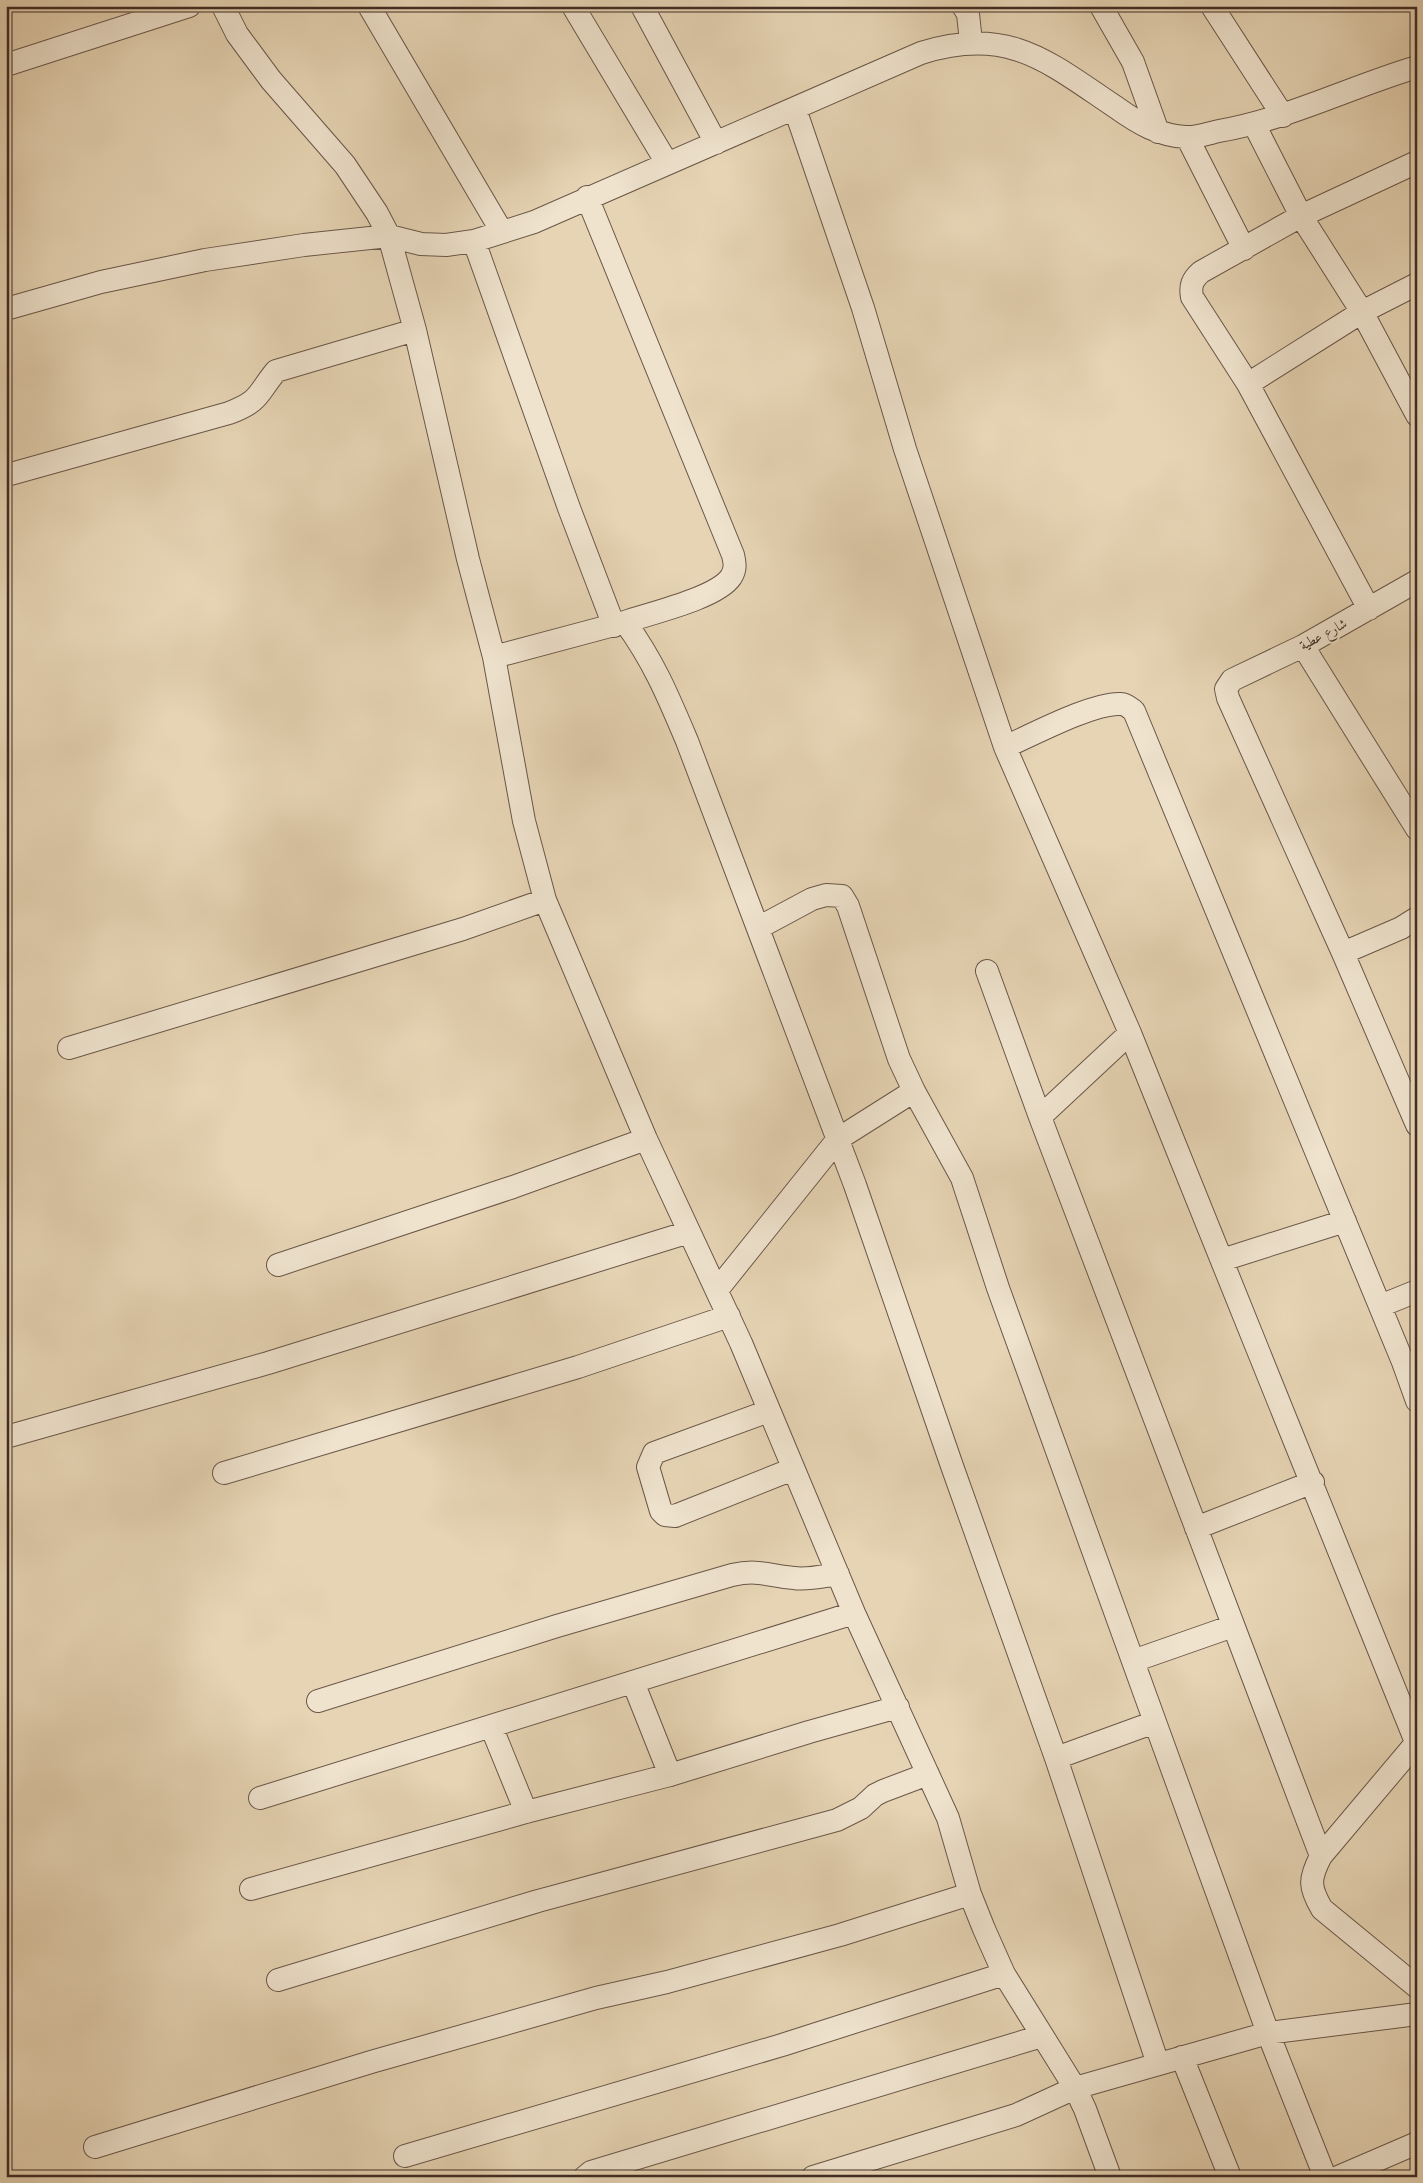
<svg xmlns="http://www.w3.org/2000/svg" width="1423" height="2183" font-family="'Old Standard TT',Amiri,serif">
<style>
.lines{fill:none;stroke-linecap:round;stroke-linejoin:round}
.minor-casing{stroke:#6a5749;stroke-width:24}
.minor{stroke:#efe3ce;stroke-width:22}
.labels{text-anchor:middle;stroke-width:4;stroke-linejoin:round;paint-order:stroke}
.street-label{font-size:14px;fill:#402d25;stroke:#efe3ce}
</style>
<rect width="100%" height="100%" fill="#e6d4b4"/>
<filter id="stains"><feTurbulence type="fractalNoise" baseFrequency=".004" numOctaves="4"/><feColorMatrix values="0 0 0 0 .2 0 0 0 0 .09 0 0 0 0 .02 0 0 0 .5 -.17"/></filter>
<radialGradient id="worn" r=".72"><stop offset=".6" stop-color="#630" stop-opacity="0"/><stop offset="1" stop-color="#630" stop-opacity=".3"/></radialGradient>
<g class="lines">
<defs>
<path id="minor" d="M223 6 237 34 271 80 345 165 377 213 389 236 415 330 468 559 494 657 524 821 545 900 646 1139 741 1343 854 1613 948 1818 970 1894 984 1929 1004 1974 1075 2088 1085 2109 1110 2177
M369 6 502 232
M573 6 667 163
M642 6 716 143
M963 6 968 14 971 42
M1101 6 1133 62 1158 132
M1212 6 1283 116
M6 65 189 6
M795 109 863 308 905 449 1005 747
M1254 124 1301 216 1362 312 1417 284
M1187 137 1244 249
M587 197 733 555C735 563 736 569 731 577 717 598 651 613 625 622
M474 241 569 508 614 626
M6 309 101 282 205 260 304 245 389 236 421 244 446 245 474 241 534 222 921 53C1009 25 1048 62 1117 108 1138 123 1160 136 1186 137 1196 138 1209 133 1219 131 1288 119 1350 87 1417 67
M1248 384 1362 312 1417 415
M7 475 229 413C261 401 257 394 276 371L415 330
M1417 581 1303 646 1232 680 1226 689 1228 698 1343 953 1417 1125
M1369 609 1248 384 1192 297C1190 286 1192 280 1201 272L1301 216 1417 162
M1303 646 1417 829
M494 657 625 622C654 662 668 696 687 741L855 1185 952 1466 1056 1758 1158 2064
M758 928 812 899 826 895 842 896 848 906 899 1059 914 1091 962 1178 998 1288 1155 1722 1268 2033 1325 2177
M1343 953 1401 928 1417 918
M987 971 1040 1117 1321 1856
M69 1048 463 929 545 900
M1040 1117 1130 1033
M1222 1260 1345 1221
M278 1265 513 1187 646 1139
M717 1290 838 1139 914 1091
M1380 1306 1417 1291
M769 1411 654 1453 648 1467 661 1511 665 1515 675 1516 793 1469
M6 1437 268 1363 689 1232
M224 1473 578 1367 729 1316
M1196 1528 1313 1482
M1133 1661 1233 1626
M633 1682 670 1775
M318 1701 557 1626 732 1575C759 1569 769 1576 794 1578 808 1580 823 1576 838 1574
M491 1726 526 1812
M1416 1742 1130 1033 1005 747C1032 735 1094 702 1121 704 1126 704 1130 708 1134 711L1403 1362 1417 1401
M1417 1742 1321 1856C1309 1879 1309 1887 1322 1909L1417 1987
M1056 1758 1155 1722
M260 1798 854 1613
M251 1889 526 1812 670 1775 809 1732 898 1707
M278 1980 538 1901 837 1820 861 1808 875 1795 883 1791 928 1774
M1182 2057 1230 2177
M95 2147 371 2062 596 1998 667 1982 840 1935 970 1894
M405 2156 782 2045 1004 1974
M585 2177 591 2172 1042 2036
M813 2177 1016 2115 1075 2088 1268 2033 1417 2014
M1338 2177 1417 2143"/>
</defs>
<use href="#minor" class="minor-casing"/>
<use href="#minor" class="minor"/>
</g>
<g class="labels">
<g class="street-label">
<text transform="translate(1323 634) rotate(-28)" y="5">شارع عطية</text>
</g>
</g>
<rect width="1423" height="2183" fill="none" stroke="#e6d4b4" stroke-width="25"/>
<rect x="8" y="8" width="1408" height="2168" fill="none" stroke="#402d25" stroke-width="2.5"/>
<rect x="12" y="12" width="1398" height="2158" fill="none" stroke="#402d25"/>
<rect width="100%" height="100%" filter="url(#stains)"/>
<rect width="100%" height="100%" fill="url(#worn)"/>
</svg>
